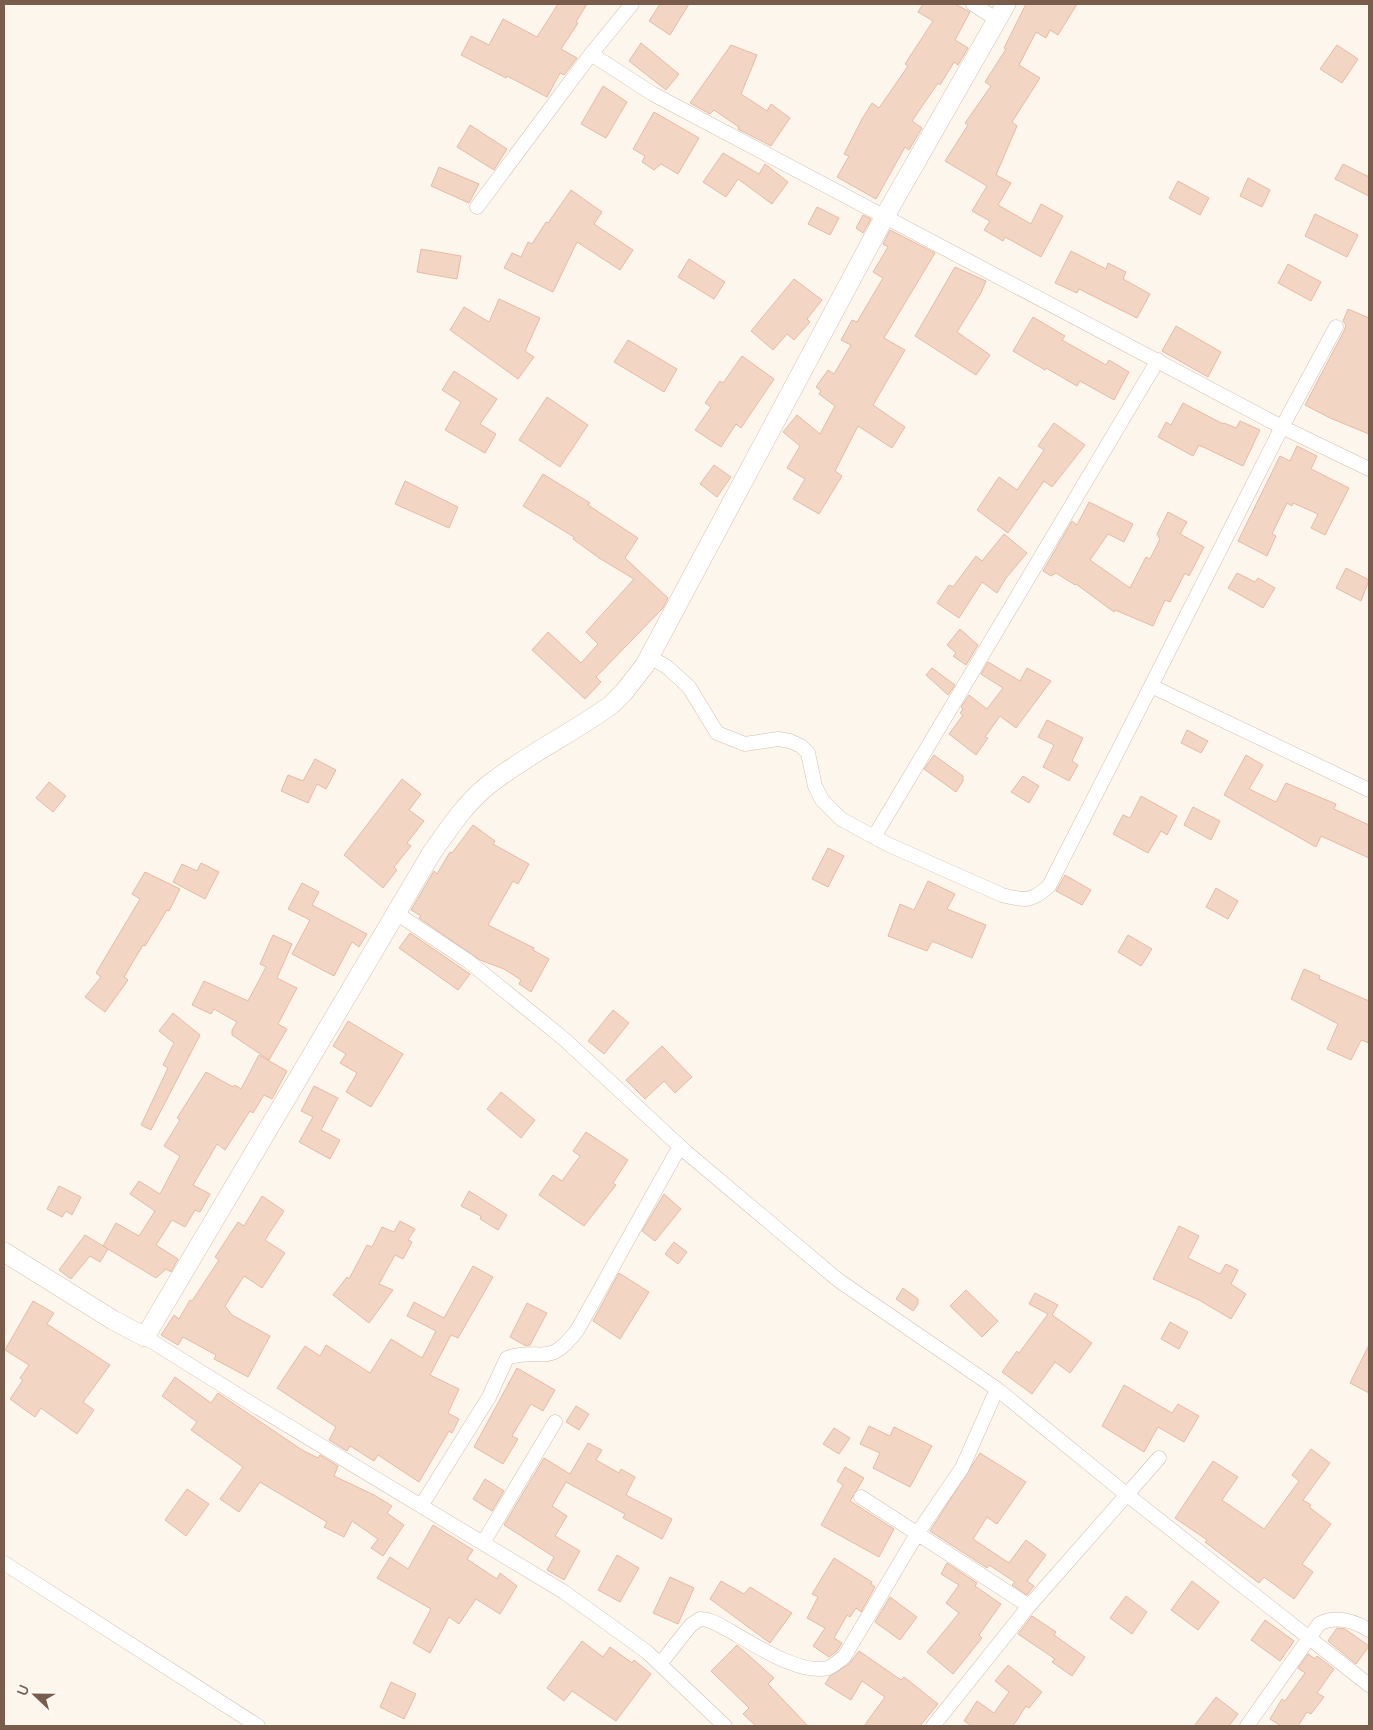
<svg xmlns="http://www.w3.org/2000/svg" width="1373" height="1730" font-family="Manrope,sans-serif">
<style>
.building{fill:#f3d5c3;stroke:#e6bba3}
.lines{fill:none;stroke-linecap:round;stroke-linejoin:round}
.street-casing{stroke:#d1beb0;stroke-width:15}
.secondary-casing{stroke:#d6c0b0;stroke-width:20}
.street{stroke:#fff;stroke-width:14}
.secondary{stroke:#fff;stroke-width:19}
</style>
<rect width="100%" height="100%" fill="#fdf6ec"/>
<path class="building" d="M558 4H587L576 22 578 23 561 49 577 58 564 75 560 73 547 97 507 76 506 78 461 55 471 36 489 45 503 19 537 37Z
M660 4H689L670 35 649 21Z
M923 4H955L970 12 955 40 968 48 958 65 954 62 940 85 938 83 912 121 922 128 909 150 905 147 876 199 837 177 849 156 844 154 862 119 872 103 879 108 908 66 905 64 933 21 918 12Z
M1026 4H1077L1058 35 1050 30 1046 38 1036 32 1019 65 1040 78 1012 122 1017 126 996 175 1011 183 998 205 1031 224 1041 204 1063 216 1041 257 1005 237 1003 241 984 230 990 221 972 211 987 186 945 161 968 125 965 123 991 86 985 82 1006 49 1004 48Z
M641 43 679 74 666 90 629 61Z
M731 45 757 55 741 94 767 111 771 104 790 118 771 146 738 129 739 127 714 110 710 114 690 103Z
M1337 45 1358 59 1342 83 1320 69Z
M603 86 627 102 606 138 581 124Z
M654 112 699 138 678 174 661 164 654 170 642 162 645 156 633 149Z
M470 125 507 149 494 170 457 147Z
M723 153 759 174 765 164 788 182 772 204 738 179 726 197 703 182Z
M1343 164 1369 177V196L1335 179Z
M439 167 479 184 469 203 431 186Z
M1248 178 1270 190 1262 207 1240 196Z
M1178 181 1209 198 1200 215 1169 198Z
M571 190 602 212 594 224 633 250 620 270 577 242 553 292 504 268 512 253 521 257 528 242 532 244 546 222 548 223Z
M817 207 839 218 830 235 808 224Z
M1315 214 1358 235 1347 257 1305 236Z
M863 215 871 219 863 233 856 228Z
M890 230 935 253 884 338 905 350 873 405 905 427 892 448 858 426 835 471 842 476 819 514 793 499 805 479 787 468 800 446 783 432 797 415 820 434 835 406 819 394 821 391 816 387 828 370 834 374 851 345 841 340 852 320 857 322 883 278 873 272 888 247 883 244Z
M421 249 461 256 457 279 417 272Z
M1071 251 1106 269 1108 263 1126 272 1123 279 1150 294 1137 318 1079 289 1077 293 1055 283Z
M689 259 725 282 714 299 678 277Z
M1288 264 1321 282 1311 301 1278 283Z
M955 267 986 281 981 293 957 332 990 355 976 375 915 336Z
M794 279 822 300 807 319 810 322 794 340 787 334 773 350 751 331Z
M499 299 540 318 525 351 534 357 518 379 450 330 464 307 489 322Z
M1348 309 1369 318V434L1330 418 1305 405 1344 331 1346 325 1343 321Z
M1033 317 1065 336 1062 340 1106 365 1109 360 1129 372 1114 400 1080 381 1077 386 1046 368 1045 370 1013 351Z
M1176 326 1221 352 1208 377 1162 351Z
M628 340 677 369 664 392 614 362Z
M742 356 774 379 741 428 736 424 721 447 695 430 711 407 705 403 720 381 723 383Z
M454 371 497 399 480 424 496 434 485 453 445 430 461 402 442 390Z
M547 397 588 425 560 467 519 440Z
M1183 403 1223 424 1224 423 1236 428 1240 421 1260 430 1243 466 1199 445 1193 456 1158 437 1166 422 1171 425Z
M1054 423 1085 445 1052 487 1044 481 1008 533 977 510 999 477 1017 490 1044 450 1038 446Z
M1297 446 1317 456 1311 469 1349 488 1325 535 1311 528 1318 514 1293 503 1292 506 1287 503 1272 534 1276 536 1267 556 1238 541 1280 456 1290 461Z
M714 465 731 477 717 497 700 484Z
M543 474 590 503 588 505 638 538 625 558 668 598 663 608 596 677 601 682 585 699 532 650 548 632 581 663 598 644 586 632 634 579 599 558 573 539 574 537 523 506Z
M405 481 458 507 449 528 395 504Z
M1089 502 1133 524 1124 542 1108 534 1090 560 1130 588 1146 557 1150 559 1160 539 1157 534 1168 512 1187 522 1180 534 1204 547 1189 576 1185 573 1170 602 1165 600 1153 626 1115 610 1114 612 1076 584 1075 585 1056 573 1051 576 1043 571 1072 521 1077 525Z
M1004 534 1027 553 1006 578 997 593 982 582 959 618 937 603 949 585 953 587 976 556 982 561Z
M1346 568 1369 580 1361 601 1336 588Z
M1237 573 1255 582 1258 578 1275 588 1263 608 1228 588Z
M960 629 978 645 966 665 953 656 956 653 947 645Z
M988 662 1020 681 1027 668 1051 681 1016 728 1000 716 985 737 988 738 976 755 949 734 963 715 960 713 963 709 961 707 969 695 987 709 1003 688 981 674Z
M932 668 955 685 948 695 926 675Z
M1047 720 1083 738 1072 761 1078 765 1069 781 1043 767 1054 745 1038 737Z
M1187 730 1208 741 1201 753 1181 743Z
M934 755 963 776V781L956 792 924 769Z
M1246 755 1263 765 1249 789 1276 802 1286 783 1336 804 1334 809 1369 825V858L1321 836 1316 847 1224 795Z
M315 759 336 770 326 789 317 784 308 803 281 791 288 775 303 781Z
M1023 776 1039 786 1029 803 1011 792Z
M402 779 421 794 409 810 424 821 407 843 411 846 394 867 397 870 383 888 344 855Z
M49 782 66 796 53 812 36 798Z
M1141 796 1177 816 1167 835 1161 831 1148 853 1113 834 1123 815 1130 818Z
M1193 807 1220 821 1211 840 1184 825Z
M473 825 495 841 493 844 529 864 518 884 513 881 488 925 534 948 533 950 549 959 531 992 519 984 521 980 504 969 480 960 419 918 421 916 411 910 434 871 437 874 450 852 452 853Z
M828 848 844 856 828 887 812 879Z
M201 863 219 872 205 899 173 882 182 864 197 871Z
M145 872 180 889 169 911 167 910 145 946 143 945 124 977 128 980 105 1012 85 997 101 977 96 973 140 899 132 894Z
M1065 875 1091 890 1082 905 1056 891Z
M928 881 955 894 947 909 986 925 972 958 932 941 927 951 888 936 900 904 914 910Z
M302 883 319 892 312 905 367 934 359 947 352 942 334 976 292 954 310 920 288 909Z
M1216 888 1238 901 1228 919 1206 907Z
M410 933 470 974 458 990 399 948Z
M273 935 292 944 277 978 297 988 278 1024 287 1029 269 1060 232 1035V1030L237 1022 214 1009 211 1014 192 1005 204 981 248 1001 266 967 260 964Z
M1128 935 1152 949 1141 966 1118 952Z
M1304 969 1320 976 1319 979 1369 1001V1043L1361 1040 1351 1060 1327 1049 1338 1024 1291 999Z
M613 1010 629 1023 604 1054 588 1041Z
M173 1013 200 1035 151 1130 141 1125 168 1068 163 1065 174 1043 159 1031Z
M348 1021 403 1054 371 1107 346 1092 357 1073 340 1063 346 1054 333 1046Z
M662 1046 692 1077 675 1093 664 1081 645 1099 626 1080Z
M259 1055 287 1071 272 1099 264 1095 253 1113 250 1111 225 1150 217 1144 193 1185 210 1194 200 1212 195 1210 185 1227 172 1220 156 1245 178 1259 171 1272 166 1269 156 1278 103 1246 116 1223 139 1236 155 1211 130 1194 139 1181 160 1194 180 1156 164 1146 180 1120 177 1118 206 1072 233 1087 235 1085 241 1089Z
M314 1086 338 1098 321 1130 340 1140 330 1159 299 1142 313 1117 301 1111Z
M501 1092 535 1120 521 1138 487 1109Z
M586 1132 628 1160 613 1183 616 1185 584 1226 539 1195 553 1175 562 1181 580 1156 573 1151Z
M59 1186 81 1197 72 1215 66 1211 62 1217 47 1209Z
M469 1191 507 1215 498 1230 480 1219 481 1216 461 1206Z
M664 1194 681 1209 655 1241 642 1231Z
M262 1196 284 1211 265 1240 285 1253 262 1288 244 1276 225 1306 232 1315 270 1336 248 1377 214 1359 216 1355 183 1337 178 1345 161 1335 174 1315 179 1319 190 1300 192 1301 219 1260 215 1257 238 1222 244 1226Z
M400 1221 415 1229 408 1240 412 1242 403 1259 395 1255 379 1284 393 1290 369 1323 333 1295 347 1277 349 1279 367 1245 372 1247 382 1227 394 1232Z
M1179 1226 1199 1236 1188 1258 1220 1274 1226 1264 1238 1270 1231 1284 1246 1294 1231 1319 1199 1300 1153 1279Z
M85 1235 108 1249 100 1262 90 1256 71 1279 59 1270Z
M674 1242 687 1252 678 1264 665 1254Z
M473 1266 493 1277 458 1338 451 1335 430 1375 459 1389 448 1413 459 1419 452 1433 449 1431 419 1482 378 1455 374 1461 350 1446 347 1451 329 1440 336 1427 277 1388 305 1346 320 1356 326 1345 370 1373 391 1339 422 1358 436 1331 407 1316 414 1302 444 1318Z
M619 1273 649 1292 620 1339 593 1321Z
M903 1288 918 1299V1304L913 1311 896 1299Z
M966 1290 998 1321 982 1337 950 1306Z
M1035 1293 1058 1305 1052 1315 1092 1343 1070 1373 1055 1362 1032 1394 1002 1372 1017 1351 1019 1353 1048 1314 1029 1304Z
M33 1301 54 1313 47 1324 110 1365 83 1402 94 1410 77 1434 41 1408 35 1417 10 1399 23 1380 20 1378 29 1365 5 1350Z
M527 1303 547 1313 530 1345 526 1346 510 1337Z
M1170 1322 1188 1332 1179 1349 1161 1339Z
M1369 1345V1393L1350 1383Z
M517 1368 555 1390 543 1411 531 1404 512 1436 518 1439 503 1464 474 1447Z
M175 1377 211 1403 218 1393 302 1450 318 1458 320 1455 338 1466 334 1476 374 1495 392 1506 387 1513 404 1525 383 1556 371 1548 378 1539 352 1521 344 1537 324 1527 327 1522 260 1482 239 1512 220 1499 243 1467 191 1430 197 1422 162 1396Z
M1124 1385 1172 1413 1178 1404 1199 1416 1184 1442 1158 1427 1144 1452 1102 1426Z
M576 1406 589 1414 579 1430 566 1422Z
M869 1426 890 1436 894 1427 932 1446 910 1487 873 1468 880 1453 860 1444Z
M834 1428 850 1438 839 1454 823 1444Z
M588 1443 602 1450 596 1460 619 1473 621 1469 635 1477 626 1495 672 1519 662 1539 623 1518 625 1514 566 1482 552 1506 567 1516 555 1536 580 1551 564 1580 547 1570 554 1557 504 1525 544 1458 570 1474Z
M1311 1449 1330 1463 1303 1500 1311 1505 1309 1507 1331 1524 1302 1564 1313 1572 1294 1599 1264 1577 1259 1583 1205 1542 1207 1540 1175 1518 1213 1461 1238 1477 1222 1500 1264 1529 1299 1481 1292 1475Z
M980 1453 1026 1482 997 1524 987 1517 973 1539 1009 1563 1026 1540 1046 1555 1027 1581 1034 1586 1027 1595 1012 1585 1015 1582 989 1565 987 1568 930 1531Z
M845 1467 864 1478 850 1501 894 1529 879 1557 821 1525 843 1485 837 1481Z
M485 1479 504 1491 492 1511 473 1499Z
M187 1489 209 1504 186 1536 165 1520Z
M433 1525 473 1550 467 1559 497 1579 500 1573 517 1586 500 1614 476 1599 459 1624 449 1617 430 1653 413 1643 431 1609 377 1578 390 1557 408 1569Z
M617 1555 639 1568 620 1602 598 1590Z
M834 1558 872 1582 871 1584 875 1587 861 1612 856 1608 850 1617 847 1615 834 1638 842 1643 837 1651 829 1657 813 1646 825 1628 807 1618 818 1597 812 1594Z
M947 1563 977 1583 975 1586 1001 1604 979 1635 982 1638 953 1674 927 1652 959 1613 946 1603 959 1585 941 1574Z
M670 1577 694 1588 678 1624 653 1613Z
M721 1581 744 1594 750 1587 792 1613 770 1643 710 1599Z
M1192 1581 1219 1602 1198 1630 1171 1610Z
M1126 1596 1147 1612 1132 1634 1110 1618Z
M890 1597 917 1617 900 1640 875 1622Z
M1032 1616 1056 1632 1054 1635 1085 1657 1072 1676 1052 1662 1055 1659 1018 1634Z
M1265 1620 1294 1641 1280 1661 1251 1640Z
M1337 1628 1345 1629 1369 1646 1356 1664 1328 1641Z
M582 1641 603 1657 610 1647 632 1663 634 1660 651 1674 616 1721 572 1691 564 1701 547 1688Z
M737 1645 774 1678 768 1684 808 1726H756L743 1714 749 1708 711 1671Z
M859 1651 901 1680 904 1677 938 1704 920 1726H864L885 1697 862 1681 851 1700 825 1684 830 1676 849 1664Z
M1308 1654 1315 1659 1317 1656 1334 1669 1317 1693 1324 1697 1311 1714 1307 1712 1298 1726H1281L1270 1719 1282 1699 1285 1701 1305 1673 1298 1668Z
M1008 1665 1042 1692 1029 1708 1026 1706 1013 1726H972L964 1721 977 1701 994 1713 1009 1692 995 1681Z
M391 1682 416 1694 404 1719 380 1707Z
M1216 1697 1238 1714 1229 1726H1194Z"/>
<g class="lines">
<defs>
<path id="street" d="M632 4 591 54 653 94 1282 427 1369 469
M973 4 997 20
M477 207 591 54
M1336 327 1282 427 1151 686 1369 790
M650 657 667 667 689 687 717 733 745 744 778 739 790 741 801 746 808 753 815 786 822 800 841 819 887 844 1002 895C1025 901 1031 902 1049 886L1151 686
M874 837 1158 360
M396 913 468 961 564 1039 686 1152 838 1280 997 1389 1126 1494 1369 1685
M145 1337 257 1407 564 1592 647 1652 725 1726
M861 1497 1029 1606
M421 1506 489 1397 507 1358C542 1346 548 1370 578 1329L680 1146
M483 1543 555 1422
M4 1563 258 1726
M660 1664 691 1625 700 1619C712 1619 722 1627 732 1632 756 1646 801 1675 828 1668 834 1666 839 1660 844 1657L917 1534 962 1468 997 1389
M933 1726 1029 1606 1159 1458
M1247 1726 1319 1624C1336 1615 1354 1621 1369 1630"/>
<path id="secondary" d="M4 1252 113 1320 145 1337 431 854C448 830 464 805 487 786 526 755 571 734 611 705L624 692 645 665 885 216 1006 4"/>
</defs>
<use href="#street" class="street-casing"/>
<use href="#secondary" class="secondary-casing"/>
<use href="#street" class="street"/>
<use href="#secondary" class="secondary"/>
</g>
<rect width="1373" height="1730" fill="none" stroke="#7a5c4d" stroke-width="10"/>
<g transform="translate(35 1695) rotate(292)" stroke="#fffaf3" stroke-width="4" paint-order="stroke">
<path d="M0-4L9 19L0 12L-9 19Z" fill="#7a5c4d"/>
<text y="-8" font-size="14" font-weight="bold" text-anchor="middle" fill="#7a5c4d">U</text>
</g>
</svg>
